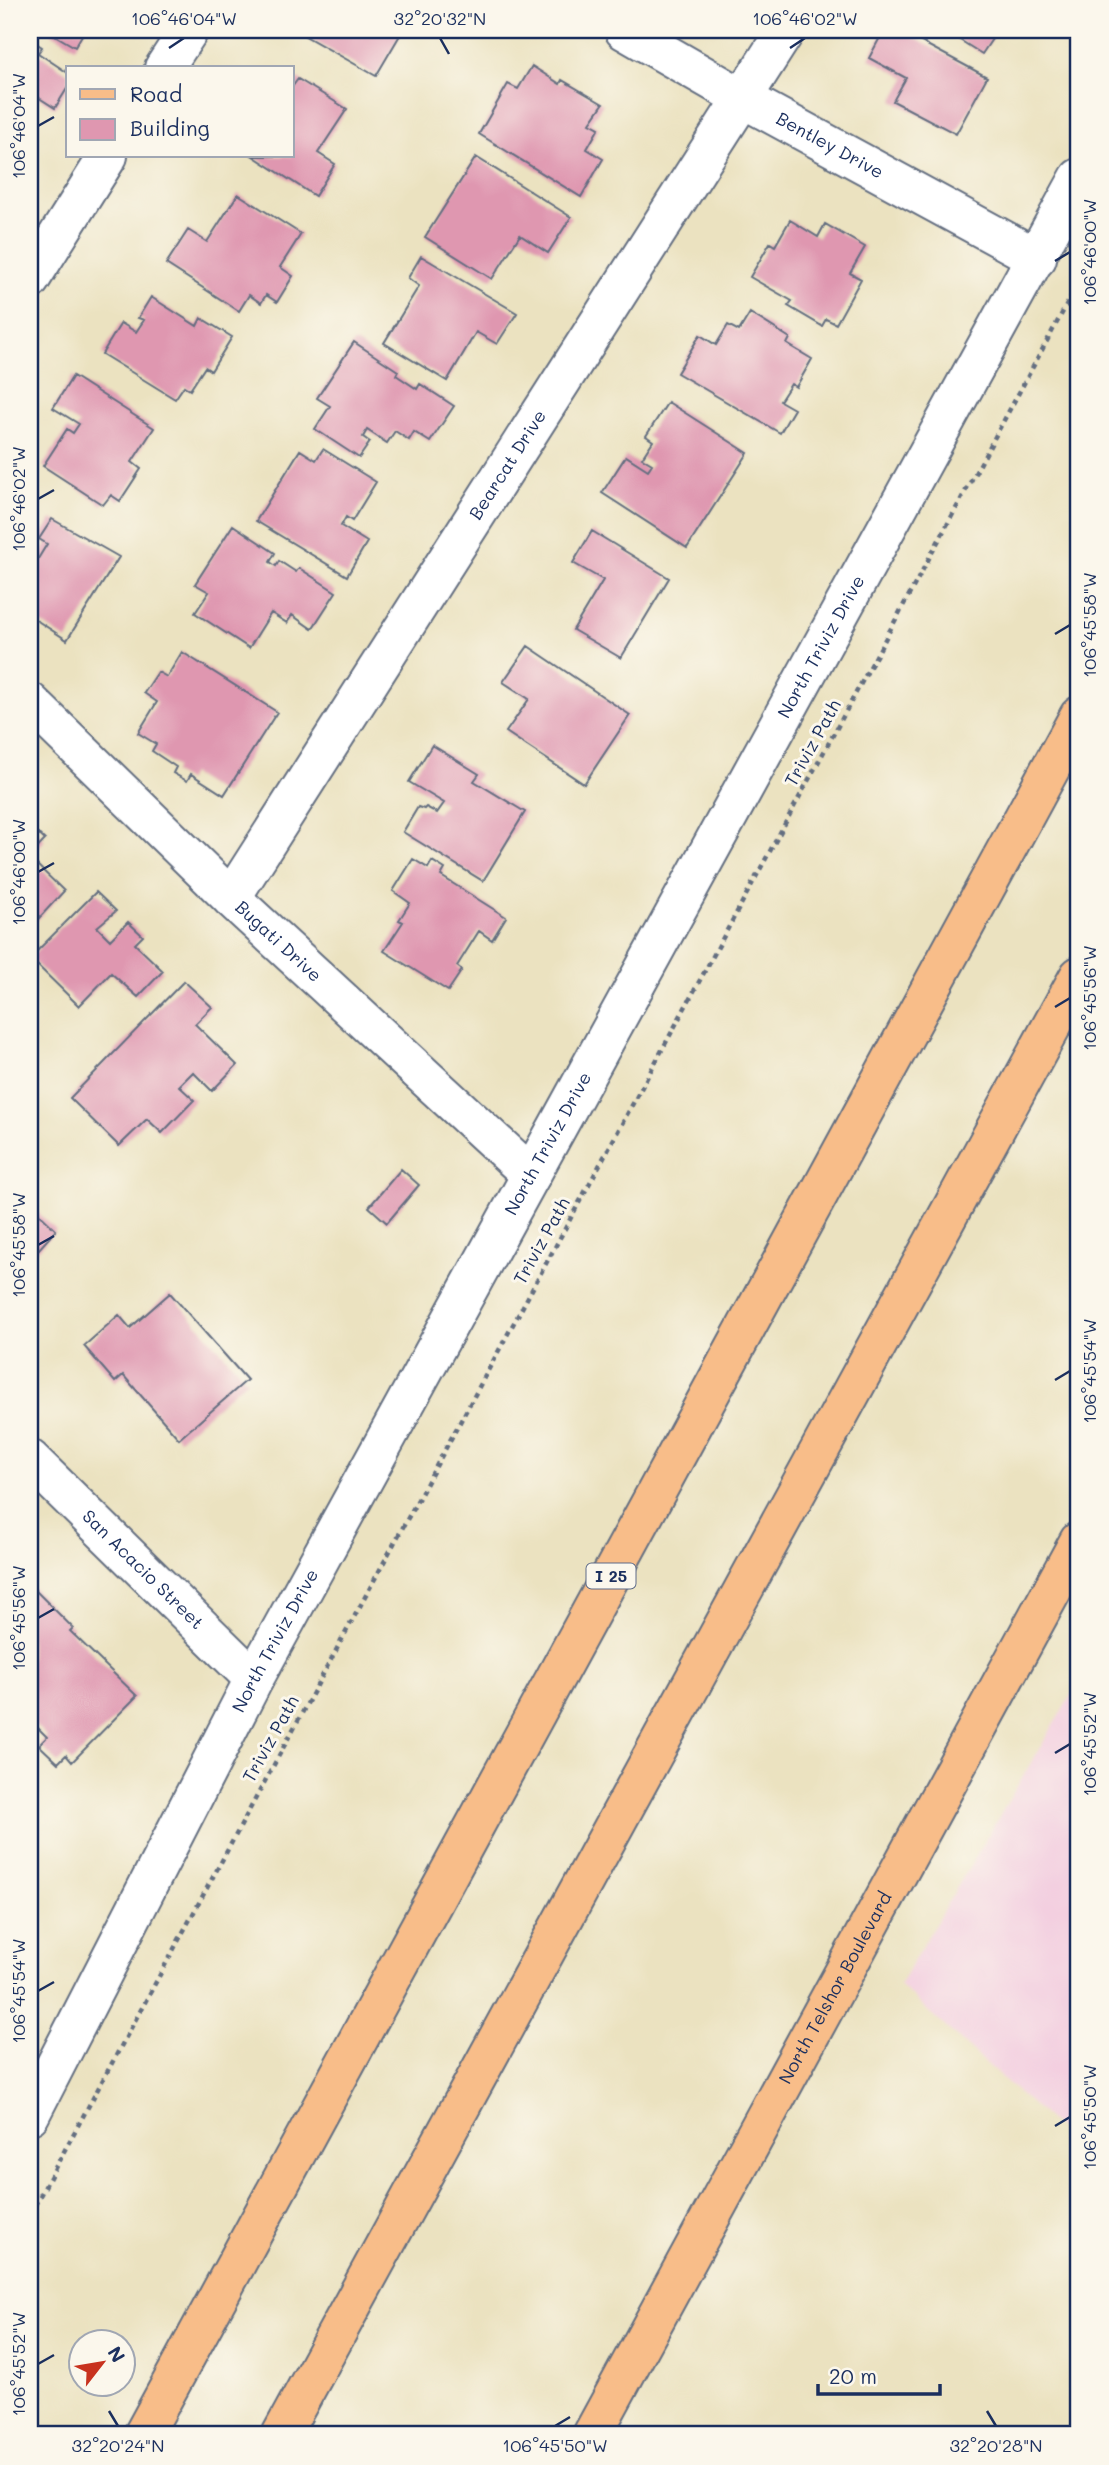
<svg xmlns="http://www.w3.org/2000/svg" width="1109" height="2465" font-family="Mali,sans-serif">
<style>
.built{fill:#f3cfe0}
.building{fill:#df97b0}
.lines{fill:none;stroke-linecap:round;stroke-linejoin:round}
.minor-casing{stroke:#646e80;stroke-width:42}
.major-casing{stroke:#646e80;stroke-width:42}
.highway-casing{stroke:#646e80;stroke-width:42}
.path{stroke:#646e80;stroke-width:4.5;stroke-dasharray:5 5;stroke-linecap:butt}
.minor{stroke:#fff;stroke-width:38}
.major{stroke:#f8bd89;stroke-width:38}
.highway{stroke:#f8bd89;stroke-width:38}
.ticks{fill:none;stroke:#1b2f5e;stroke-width:2.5}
.labels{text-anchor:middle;stroke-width:6;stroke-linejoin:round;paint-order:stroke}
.shield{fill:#fbf7ec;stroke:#5e6b89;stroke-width:2}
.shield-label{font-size:16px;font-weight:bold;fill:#1b2f5e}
.street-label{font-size:18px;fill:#1b2f5e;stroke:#fbf7ec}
.neatline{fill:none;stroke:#1b2f5e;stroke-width:2.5}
.ticks-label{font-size:18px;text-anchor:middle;fill:#1b2f5e}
</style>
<rect width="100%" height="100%" fill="#fbf7ec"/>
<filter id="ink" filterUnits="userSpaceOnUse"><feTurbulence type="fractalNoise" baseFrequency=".0143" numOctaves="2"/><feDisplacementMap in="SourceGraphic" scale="14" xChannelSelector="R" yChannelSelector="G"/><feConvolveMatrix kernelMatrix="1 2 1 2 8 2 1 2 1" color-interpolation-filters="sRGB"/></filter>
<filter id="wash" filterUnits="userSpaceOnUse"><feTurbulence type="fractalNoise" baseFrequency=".00686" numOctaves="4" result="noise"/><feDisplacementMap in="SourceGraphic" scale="28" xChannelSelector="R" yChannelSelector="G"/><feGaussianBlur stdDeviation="1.57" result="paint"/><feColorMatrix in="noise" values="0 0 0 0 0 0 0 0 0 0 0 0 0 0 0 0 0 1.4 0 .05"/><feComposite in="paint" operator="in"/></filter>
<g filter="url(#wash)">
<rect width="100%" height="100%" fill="#ebe2c0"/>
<path class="built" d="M1079 1682V2147L899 1985Z"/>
<g id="blocks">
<path class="building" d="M46 30H85L75 47Z
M301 30H403L376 76 300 33Z
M884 30H899L987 77 956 134 893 101 906 78 869 58Z
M944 30H998L982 54Z
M30 39 42 47 38 53 68 73V87L55 108 30 92Z
M532 66 560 84 562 80 603 104 590 123 599 128 587 149 603 159 581 197 479 134 508 84 518 89Z
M298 79 347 109 318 153 335 164 315 196 253 156H292V87Z
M476 157 571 217 548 253 520 235 492 279 425 237Z
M238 194 301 234 280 267 293 276 277 302 266 295 261 303 249 295 239 311 166 264 188 230 207 242Z
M790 220 818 237 825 224 865 247 850 273 861 279 836 324 826 319 822 326 788 306 792 301 750 277 770 243 775 246Z
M421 256 517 313 497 344 476 332 447 381 384 343 419 286 408 278Z
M151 297 197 326 201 318 232 337 211 371 205 367 190 390 184 386 175 399 102 354 121 323 136 332 144 320 138 318Z
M750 313 790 338 787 344 812 359 796 387 791 384 780 401 794 409 780 433 677 373 700 335 716 345 728 325 739 331Z
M354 342 398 371 396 375 417 389 420 384 454 406 430 442 414 432 409 440 395 431 387 443 367 430 363 437 370 442 359 458 315 429 330 406 317 398Z
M73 376 154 428 132 462 141 469 120 501 111 495 103 505 43 466 67 429 73 433 79 424 53 408Z
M668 402 748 453 687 548 602 493 626 456 648 470 652 464 642 458 653 441 646 436Z
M323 449 376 482 352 521 346 517 341 526 367 542 347 576 256 521 300 450 316 460Z
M52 519 119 557 67 640 30 616V558L36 562 47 544 39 539Z
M233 525 275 553 270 562 276 566 279 561 296 572 299 568 336 592 312 629 292 615 287 623 271 613 249 648 195 613 209 592 195 584Z
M592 531 669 578 621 658 573 630 603 580 573 563Z
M528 646 630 715 584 784 506 732 529 699 503 682Z
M182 652 277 712 224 795 191 774 187 781 173 773 176 767 152 751 156 744 138 733 157 702 144 693 158 672 167 677Z
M432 745 479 774 474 781 525 812 483 881 403 832 418 807 424 809 426 807 437 813 444 803 409 782Z
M30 826 45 840 30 856Z
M413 859 428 868 432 861 445 869 441 876 506 917 492 940 479 931 457 966 462 970 448 991 384 951 403 922 399 920 410 903 393 891Z
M35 863 64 891 30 928V868Z
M96 892 116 911 97 927 110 940 128 922 143 936 135 944 163 971 138 997 111 973 79 1006 30 958Z
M184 981 212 1007 195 1024 237 1065 212 1091 193 1072 179 1086 194 1100 162 1133 147 1119 119 1146 70 1098Z
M401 1169 419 1185 387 1223 369 1207Z
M30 1205 56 1230 30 1259Z
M170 1293 247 1380 179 1439 123 1375 115 1382 84 1346 119 1315 130 1328Z
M30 1585 73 1628 70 1631 137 1696 72 1762 66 1755 58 1763 39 1745 47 1737 30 1720Z"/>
</g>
</g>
<g filter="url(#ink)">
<use href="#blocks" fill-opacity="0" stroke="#646e80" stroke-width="2"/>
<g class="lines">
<defs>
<g id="minor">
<path id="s1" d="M624 30 744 99 1037 258"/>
<path d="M164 68 189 30"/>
<path d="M30 280 108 156"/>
<path id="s2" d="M30 702 231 898 531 1175"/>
<path id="s3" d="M231 898 786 30"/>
<path id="s4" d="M30 1459 254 1679"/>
<path id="s5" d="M30 2115 254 1679 1079 178"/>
</g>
<g id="major">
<path id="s6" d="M592 2435 1079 1541"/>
</g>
<path id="highway" d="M143 2435 1079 716
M281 2435 1079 976"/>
</defs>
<use href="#minor" class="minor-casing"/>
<use href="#major" class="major-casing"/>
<use href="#highway" class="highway-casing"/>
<path class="path" d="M30 2214 1079 282"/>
<use href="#minor" class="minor"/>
<use href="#major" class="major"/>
<use href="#highway" class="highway"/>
</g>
</g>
<path class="ticks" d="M440 38 449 54M169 48 184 38M790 48 805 38M38 126 54 117M1055 261 1070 252M38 499 54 490M1055 634 1070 625M38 872 54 863M1055 1007 1070 998M38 1245 54 1236M1055 1380 1070 1371M38 1618 54 1609M1055 1753 1070 1744M38 1991 54 1982M1055 2126 1070 2117M38 2364 54 2355M109 2411 118 2426M987 2411 996 2426M555 2426 570 2417"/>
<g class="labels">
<rect class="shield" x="586.5" y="1563.5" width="49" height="25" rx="5"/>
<g class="shield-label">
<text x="611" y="1582">I 25</text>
</g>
<g class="street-label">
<text dy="6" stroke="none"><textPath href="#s1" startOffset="236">Bentley Drive</textPath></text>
<text dy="6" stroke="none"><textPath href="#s3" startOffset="514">Bearcat Drive</textPath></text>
<text dy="6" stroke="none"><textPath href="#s5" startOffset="1668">North Triviz Drive</textPath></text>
<text transform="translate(813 743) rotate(-61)" y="6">Triviz Path</text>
<text dy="6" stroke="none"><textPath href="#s2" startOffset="345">Bugati Drive</textPath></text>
<text dy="6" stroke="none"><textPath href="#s5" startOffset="1101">North Triviz Drive</textPath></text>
<text transform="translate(542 1241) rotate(-61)" y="6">Triviz Path</text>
<text dy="6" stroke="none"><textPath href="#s4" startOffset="158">San Acacio Street</textPath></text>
<text dy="6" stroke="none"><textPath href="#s5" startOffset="534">North Triviz Drive</textPath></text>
<text transform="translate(271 1739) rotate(-61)" y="6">Triviz Path</text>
<text dy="6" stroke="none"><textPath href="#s6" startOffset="509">North Telshor Boulevard</textPath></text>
</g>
</g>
<rect width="1109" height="2465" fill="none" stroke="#fbf7ec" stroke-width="77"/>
<rect x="66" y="66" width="228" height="91" fill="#fbf7ec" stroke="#a1a7b3" stroke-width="2"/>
<rect x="80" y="89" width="35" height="10" fill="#f8bd89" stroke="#a1a7b3" stroke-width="2"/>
<text x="130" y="102" font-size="21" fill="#1b2f5e">Road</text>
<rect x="80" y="119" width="35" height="21" fill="#df97b0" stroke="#a1a7b3" stroke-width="2"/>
<text x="130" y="136" font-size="21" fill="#1b2f5e">Building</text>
<g transform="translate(102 2363) rotate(59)"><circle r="33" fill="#fbf7ec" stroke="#a1a7b3" stroke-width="2"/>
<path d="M0-5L12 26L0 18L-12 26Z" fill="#c8321e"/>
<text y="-10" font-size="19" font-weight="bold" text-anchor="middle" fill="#1b2f5e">N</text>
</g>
<path d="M818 2384v10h122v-10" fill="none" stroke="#1b2f5e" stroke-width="3.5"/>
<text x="829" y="2384" font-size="21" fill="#1b2f5e" stroke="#fbf7ec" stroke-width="5" paint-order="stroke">20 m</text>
<rect x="38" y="38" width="1032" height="2388" class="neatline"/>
<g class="ticks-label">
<text x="184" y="25">106°46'04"W</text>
<text x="440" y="25">32°20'32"N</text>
<text x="805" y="25">106°46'02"W</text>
<text transform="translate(19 126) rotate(-90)" y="6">106°46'04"W</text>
<text transform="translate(1090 252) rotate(-90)" y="6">106°46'00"W</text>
<text transform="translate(19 499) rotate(-90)" y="6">106°46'02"W</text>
<text transform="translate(1090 625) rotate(-90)" y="6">106°45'58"W</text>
<text transform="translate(19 872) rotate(-90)" y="6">106°46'00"W</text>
<text transform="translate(1090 998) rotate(-90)" y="6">106°45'56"W</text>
<text transform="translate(19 1245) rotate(-90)" y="6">106°45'58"W</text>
<text transform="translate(1090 1371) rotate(-90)" y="6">106°45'54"W</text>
<text transform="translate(19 1618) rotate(-90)" y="6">106°45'56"W</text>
<text transform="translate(1090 1744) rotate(-90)" y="6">106°45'52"W</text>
<text transform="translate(19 1991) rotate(-90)" y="6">106°45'54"W</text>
<text transform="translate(1090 2117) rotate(-90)" y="6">106°45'50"W</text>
<text transform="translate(19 2364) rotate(-90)" y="6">106°45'52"W</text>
<text x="118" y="2452">32°20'24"N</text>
<text x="555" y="2452">106°45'50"W</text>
<text x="996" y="2452">32°20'28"N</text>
</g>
</svg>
